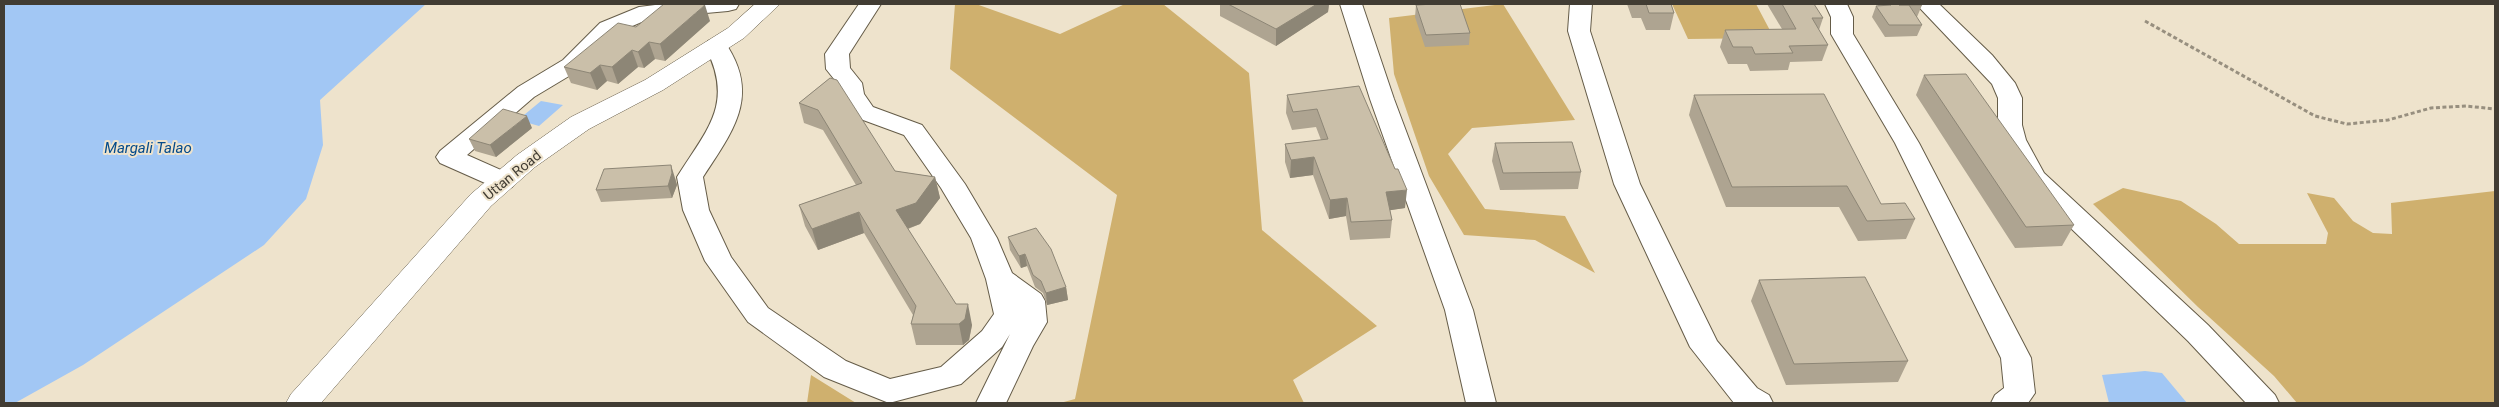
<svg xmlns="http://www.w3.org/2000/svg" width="2499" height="407" font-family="Roboto,sans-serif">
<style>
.green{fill:#cfb06e}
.water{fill:#a2c7f4}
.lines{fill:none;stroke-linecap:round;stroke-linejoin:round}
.minor-casing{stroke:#655c48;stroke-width:2}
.major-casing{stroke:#655c48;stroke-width:1}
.path{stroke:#978f7f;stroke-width:3;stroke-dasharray:4 2.5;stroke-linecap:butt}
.minor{fill:#fff;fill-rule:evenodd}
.major{fill:#fff;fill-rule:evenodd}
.wall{fill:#aea491}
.shaded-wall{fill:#8d8676}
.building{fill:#cabfa9;stroke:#8d8676}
.labels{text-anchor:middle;stroke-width:4;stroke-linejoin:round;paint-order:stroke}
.street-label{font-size:14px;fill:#413c33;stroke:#eee3cc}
.water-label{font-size:15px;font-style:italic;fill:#034a8a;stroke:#eee3cc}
</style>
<rect width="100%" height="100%" fill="#eee3cc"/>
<path class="green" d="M955 4H976L1060 34 1125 4H1163L1249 73 1262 230 1377 326 1293 380 1304 403H1060L1075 399 1117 195 950 69Z
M1503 4 1575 120 1472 128 1448 154 1485 209 1565 216 1595 273 1535 240 1464 235 1429 176 1394 74 1389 18Z
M1672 4H1756L1774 38 1688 39Z
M2123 188 2181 201 2216 224 2239 244H2326L2328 233 2307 193 2334 198 2353 221 2373 233 2392 234 2391 203 2495 191V403H2297L2274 376 2198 307 2093 204Z
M811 375 856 403H807Z"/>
<path class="water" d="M4 4H426L320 100 323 145 306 199 264 245 83 365 15 403H4Z
M541 101 563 105 539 126 518 120Z
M2145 371 2162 373 2187 403H2109L2102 375Z"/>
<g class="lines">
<defs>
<path id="minor" d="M663 4H739L736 9 728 11 651 18 616 33 579 70 534 97 467 155 512 175 516 181 512 187 503 189 494 187 440 163 436 157 440 151 518 87 563 60 600 23 639 7Z
M859 4H881L849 54 850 68 862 83 864 94 873 107 922 125 965 184 997 238 1012 273 1041 294 1045 301 1047 322 1033 346 1006 403H976L1010 334 1002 347 961 384 889 403 824 377 748 322 705 261 683 210 677 177C707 129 735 104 705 46L708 41 716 39 724 41C762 95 733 131 703 177L709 210 731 257 768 308 846 361 890 379 941 367 982 331 994 314 986 279 971 238 941 188 904 135 855 117 840 94 838 84 826 69 825 54Z
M1340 4H1362L1394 99 1473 310 1496 403H1466L1445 310 1370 99Z
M1570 4H1592L1590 31 1640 184 1717 341 1757 388 1769 395 1773 403H1734L1690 347 1614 184 1568 31Z
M1825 4H1847L1853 17V34L1919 143 2031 358 2035 393 2028 403H1991L1995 395 2004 388 2001 358 1895 143 1831 34V17Z
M1916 4H1939L1992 55 2015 83 2022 98V125L2026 140 2044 173 2208 325 2275 395 2279 403H2246L2188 341 2026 185 2001 140 1998 125V98L1992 84Z"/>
<path id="major" d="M755 4H780L744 38 663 90 589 129 535 167 491 206 321 403H286L291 394 471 194 517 155 571 117 645 80 728 28Z"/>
</defs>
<use href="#minor" class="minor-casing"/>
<use href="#major" class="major-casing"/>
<path class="path" d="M2145 21 2315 116 2347 124 2388 120 2431 108 2466 106 2495 109"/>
<use href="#minor" class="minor"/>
<use href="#major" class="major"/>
</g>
<path class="wall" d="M1220 4H1329L1328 12 1276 46 1220 16Z
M1627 4H1671L1674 13 1670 30H1646L1641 18H1632Z
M1767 4H1814L1823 18 1819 30 1828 45 1822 61 1790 62 1788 70 1750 71 1747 64H1728L1720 47 1725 30 1782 29Z
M1877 4H1921L1922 5 1917 17H1916L1922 25 1917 36 1885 37 1872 17 1876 6H1878Z
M1416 5 1470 33 1469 45 1425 47 1415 17Z
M710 21 665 61 655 59 644 68 638 67 618 84 607 81 597 90 571 83 564 67 636 27Z
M1924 75 2074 225 2062 246 2015 248 1916 95Z
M830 78 895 171 935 177 940 198 920 224 908 229 956 304 972 325 969 340 963 345H916L911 324 913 315 864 233 818 250 805 226 799 205 856 185 823 130 804 123 799 103Z
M1359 86 1405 208 1390 210 1392 220 1390 238 1350 240 1346 216 1329 219 1313 175 1290 178 1285 162V144L1321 140 1316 127 1292 130 1286 113 1287 95Z
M1694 95 1881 204 1915 219 1906 239 1858 241 1839 207H1726L1689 115Z
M532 128 496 157 475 151 469 139Z
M1495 143 1581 172 1578 189 1500 190 1492 161Z
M675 178 677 185 672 198 601 202 596 190Z
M1008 237 1066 287 1068 300 1047 305 1043 293 1035 287 1027 266 1021 268 1010 250Z
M1759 280 1908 361 1898 382 1786 385 1751 301Z"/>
<path class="shaded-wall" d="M1317 4H1329L1328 12 1276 46V29Z
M705 5 710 21 665 61 660 44Z
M649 42 655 59 644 68 638 52Z
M632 50 638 67 618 84 612 67Z
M600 65 607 81 597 90 590 73Z
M527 116 532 128 496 157 490 145Z
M1314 157 1313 175 1290 178 1291 160Z
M671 165 675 178 677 185 672 198 668 186Z
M935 177 940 198 920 224 901 231 896 210Z
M1407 190 1405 208 1385 211 1386 192Z
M1347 198 1346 216 1329 219 1330 200Z
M859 212 864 233 818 250 812 229Z
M1025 254 1027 266 1021 268 1019 256Z
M1066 287 1068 300 1047 305 1046 293Z
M968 304 972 325 969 340 963 345 959 324Z"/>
<path class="building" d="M664 4H700L705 5 660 44 649 42 638 52 632 50 612 67 600 65 590 73 564 67 618 23 636 27Z
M1228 4H1317L1276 29Z
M1435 4H1460L1470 33 1426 35 1416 5Z
M1646 4H1671L1674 13H1649Z
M1782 4H1814L1823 18H1812L1828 45 1789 46 1793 53 1755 54 1752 47H1733L1725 30 1796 29Z
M1889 4H1921L1922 5H1899H1909L1922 25H1889L1876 6 1891 5Z
M1966 74 2074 225 2026 227 1924 75Z
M830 78 837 80 895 171 935 177 916 203 896 210 956 304H968L965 319 959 324H911L916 306 859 212 812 229 799 205 862 183 818 110 799 103Z
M1359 86 1395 169H1398L1407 190 1386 192 1392 220 1351 222 1347 198 1330 200 1314 157 1291 160 1285 144 1328 139 1317 109 1293 112 1287 95Z
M1824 94 1881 204 1905 203 1915 219 1867 221 1847 186 1732 187 1694 95Z
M503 109 527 116 490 145 469 139Z
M1572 142 1581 172 1503 173 1495 143Z
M671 165 672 173 668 186 596 190 604 169Z
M1036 228 1051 249 1066 287 1046 293 1041 281 1033 275 1025 254 1019 256 1008 237Z
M1865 277 1908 361 1794 364 1759 280Z"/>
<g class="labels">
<g class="street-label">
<text transform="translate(512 175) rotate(-39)" y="5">Uttan Road</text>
</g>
<g class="water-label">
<text x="148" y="153">Margali Talao</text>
</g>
</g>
<rect width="2499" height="407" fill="none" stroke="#413c33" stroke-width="10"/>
</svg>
